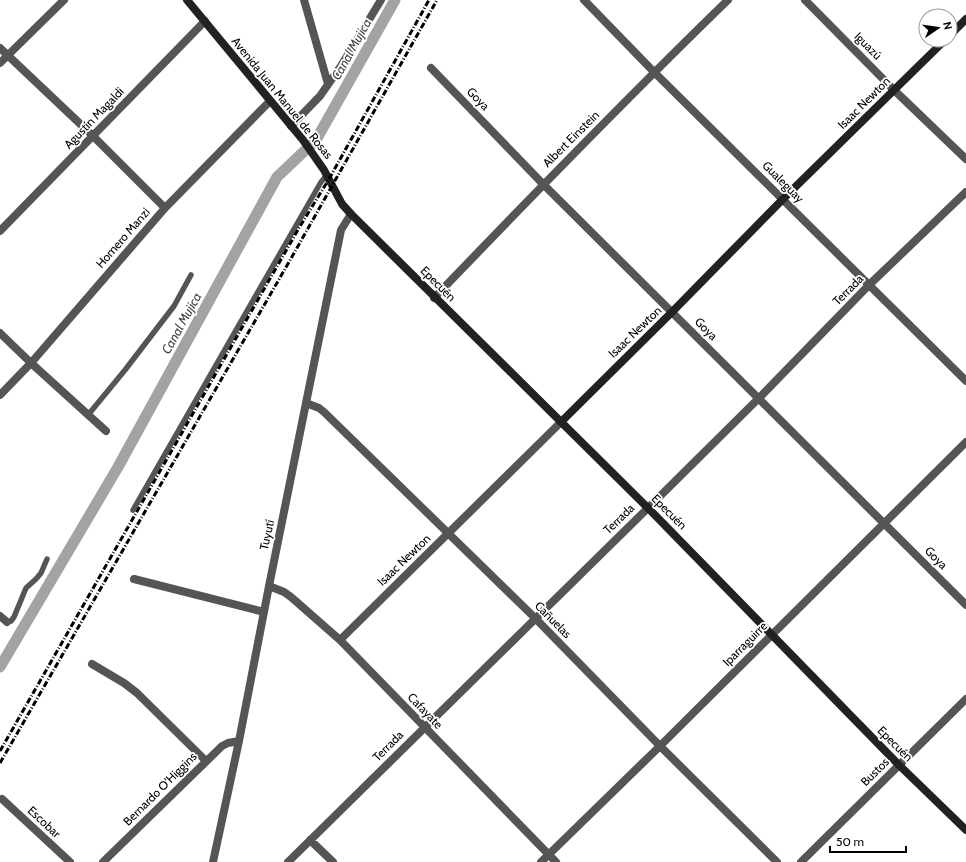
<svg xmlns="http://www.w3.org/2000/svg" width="966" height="862" font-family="Cabin,sans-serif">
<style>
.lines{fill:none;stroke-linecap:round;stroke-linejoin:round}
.canal{stroke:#a3a3a3;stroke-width:11}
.lane{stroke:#555;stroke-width:5.5}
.street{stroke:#555;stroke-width:8}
.secondary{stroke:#222;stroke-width:8}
.rail{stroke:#000;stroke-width:3;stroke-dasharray:6 2 1 2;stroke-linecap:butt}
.labels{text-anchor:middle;stroke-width:3.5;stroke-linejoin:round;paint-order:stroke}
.street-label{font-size:12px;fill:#000;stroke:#fff}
.water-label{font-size:13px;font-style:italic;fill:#444;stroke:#fff}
</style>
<rect width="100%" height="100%" fill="#fff"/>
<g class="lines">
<path class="canal" d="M0 667 118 467 277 177 316 140 395 0"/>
<path class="lane" d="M88 415 125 370 174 306 191 275
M133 510 321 182 327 175
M7 622 11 621 14 617 26 588 36 579 41 573 47 559"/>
<path class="street" d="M304 0 328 84
M584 0 654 72 966 381
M805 0 894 90 966 159
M0 48 93 136 165 208
M0 63 64 0
M431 68 543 184 966 605
M291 126 320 96 341 66 381 0
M0 231 205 21
M434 298C531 197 628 97 728 0
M0 333 31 363 106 431
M0 395 31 363 165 208 270 101
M306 403 319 408 324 412 535 618 660 746 777 862
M134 579 264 612
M269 586 284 592 291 597 340 640 556 862
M0 616 7 622
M340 640 561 422
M92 664 124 683 137 693 206 761
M2 799 70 862
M310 840 333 862
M103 862 222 746 228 743 239 741
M213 862 239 741 269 586 341 230 351 214
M288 862 648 508 759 398 869 285 966 192
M541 862 660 746 966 442
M801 862 966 699"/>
<path class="secondary" d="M187 0 303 140 324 170 342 204 351 214 648 508 899 765 966 830
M950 35 966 19
M561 422 672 312 783 199 945 40"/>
<path class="rail" d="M0 751 299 228 329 179 429 0
M0 763 289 262 437 0"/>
</g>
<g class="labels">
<g class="street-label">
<text transform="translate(868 46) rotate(45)" y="4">Iguazú</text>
<text transform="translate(282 98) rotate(51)" y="4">Avenida Juan Manuel de Rosas</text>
<text transform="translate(478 99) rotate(46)" y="4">Goya</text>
<text transform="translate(864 103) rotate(-45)" y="4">Isaac Newton</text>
<text transform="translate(94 118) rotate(-46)" y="4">Agustín Magaldi</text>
<text transform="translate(571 139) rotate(-45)" y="4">Albert Einstein</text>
<text transform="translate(783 182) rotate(45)" y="4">Gualeguay</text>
<text transform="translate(123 238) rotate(-49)" y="4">Homero Manzi</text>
<text transform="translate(438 284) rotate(45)" y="4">Epecuén</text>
<text transform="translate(848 290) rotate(-45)" y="4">Terrada</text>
<text transform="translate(706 329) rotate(45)" y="4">Goya</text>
<text transform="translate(635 332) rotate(-44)" y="4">Isaac Newton</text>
<text transform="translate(669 512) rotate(45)" y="4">Epecuén</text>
<text transform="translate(619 519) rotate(-44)" y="4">Terrada</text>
<text transform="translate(267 535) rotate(-78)" y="4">Tuyutí</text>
<text transform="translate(936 558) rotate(45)" y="4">Goya</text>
<text transform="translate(404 560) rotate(-44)" y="4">Isaac Newton</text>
<text transform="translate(553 620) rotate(45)" y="4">Cañuelas</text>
<text transform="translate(745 644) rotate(-45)" y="4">Iparraguirre</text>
<text transform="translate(425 711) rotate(46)" y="4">Cafayate</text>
<text transform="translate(895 744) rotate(45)" y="4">Epecuén</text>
<text transform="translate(388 746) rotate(-45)" y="4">Terrada</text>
<text transform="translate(875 772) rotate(-45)" y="4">Bustos</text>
<text transform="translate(160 789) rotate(-45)" y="4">Bernardo O'Higgins</text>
<text transform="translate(44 822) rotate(43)" y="4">Escobar</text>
</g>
<g class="water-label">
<text transform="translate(351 49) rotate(-61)" y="5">Canal Mujica</text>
<text transform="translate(181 323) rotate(-61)" y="5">Canal Mujica</text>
</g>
</g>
<g transform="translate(938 28) rotate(77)"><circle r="19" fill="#ffffff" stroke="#999999"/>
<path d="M0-3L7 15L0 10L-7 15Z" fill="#000000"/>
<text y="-6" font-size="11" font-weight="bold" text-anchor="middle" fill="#000000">N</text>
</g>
<path d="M830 846v6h76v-6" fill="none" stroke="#000000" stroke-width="2"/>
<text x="836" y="846" font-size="12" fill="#000000" stroke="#ffffff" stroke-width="3" paint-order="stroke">50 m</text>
</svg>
